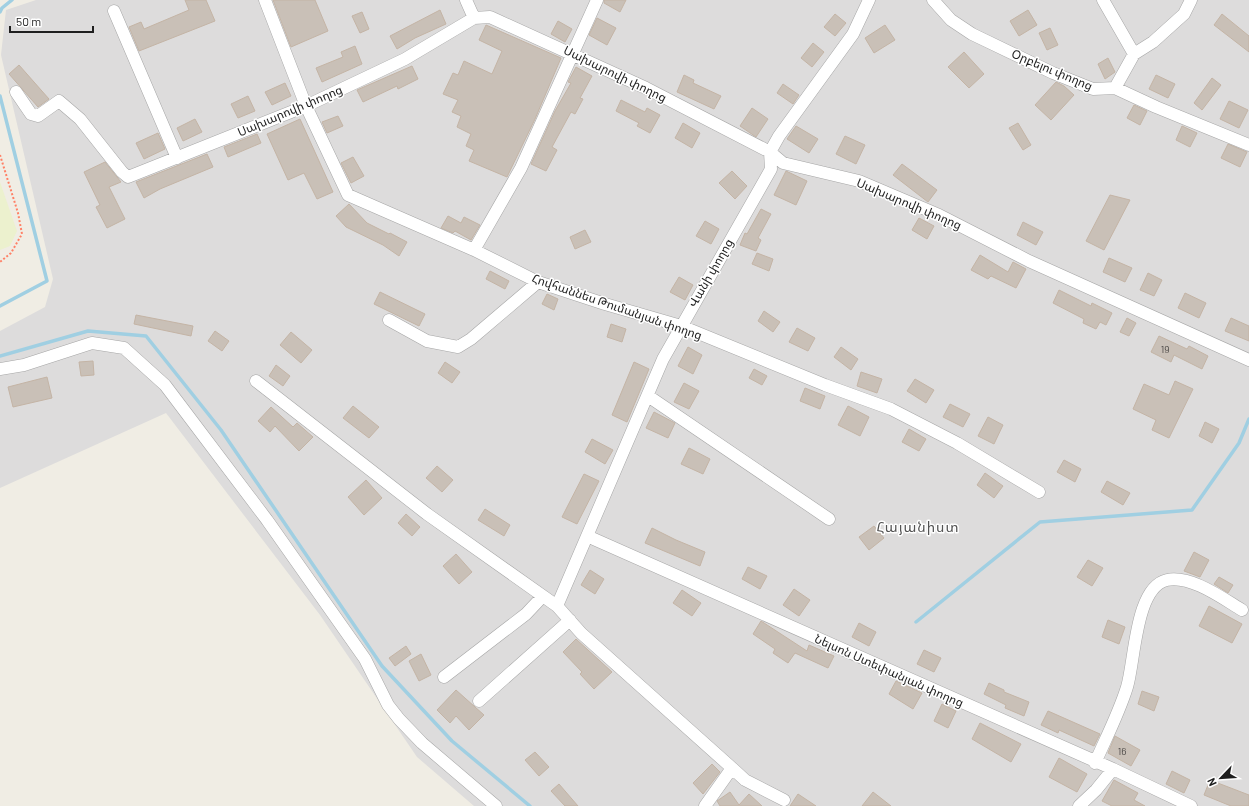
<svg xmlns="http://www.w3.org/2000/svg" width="1249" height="806" font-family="Barlow,'Noto Sans Armenian',sans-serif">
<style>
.residential{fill:#dddcdc}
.farmland{fill:#ecf1ce}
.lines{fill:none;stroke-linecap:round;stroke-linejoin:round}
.stream{stroke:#a0cfe2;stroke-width:3.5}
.building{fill:#c9c0b7;stroke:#c4b4a5}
.minor-casing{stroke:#a6a6a6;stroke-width:13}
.path{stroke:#ff8066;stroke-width:2;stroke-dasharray:2 2;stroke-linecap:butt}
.minor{stroke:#fff;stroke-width:12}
.labels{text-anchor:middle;stroke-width:3;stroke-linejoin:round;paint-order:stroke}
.number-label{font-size:10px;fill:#4a4745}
.street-label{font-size:12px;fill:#1f1f1f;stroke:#fff}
.quarter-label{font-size:14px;letter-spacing:1px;fill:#525252;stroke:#fff}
</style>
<rect width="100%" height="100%" fill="#f0ede4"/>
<path class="residential" d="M36 0H1249V806H474L417 757 320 615 166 413 0 488V331L45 307 53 279 1 55 6 10Z"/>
<path class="farmland" d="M0 182 17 231 10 246 0 250Z"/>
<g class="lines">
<path class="stream" d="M0 12 2 8 12 0
M0 96 47 281 0 306
M0 356 88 331 146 336 221 430 382 666 452 741 530 806
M916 622 1040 522 1192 510 1239 443 1249 419"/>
</g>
<path class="building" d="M185 0H206L215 21 139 51 129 27 141 22 144 29 189 10Z
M273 0H315L328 31 291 47Z
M604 0H626L620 12 604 3Z
M440 10 446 24 415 38 397 49 390 36Z
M1028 10 1037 25 1019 36 1010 21Z
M362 12 369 29 360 33 352 16Z
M835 14 846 23 835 36 824 27Z
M1222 14 1249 36V52L1214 25Z
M597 18 616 28 607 45 589 35Z
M558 21 572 29 565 42 551 34Z
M486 25 561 58 535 119 507 177 469 161 474 150 466 146 471 134 457 127 461 116 452 112 458 100 443 94 453 73 458 75 464 61 492 74 502 51 479 40Z
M885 25 895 40 874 53 865 38Z
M1050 28 1058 45 1047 50 1039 33Z
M813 43 824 52 812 67 801 58Z
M355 46 362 64 322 82 316 68 343 57 341 52Z
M964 52 984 74 969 88 948 67Z
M1108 58 1115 72 1105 79 1098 64Z
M19 65 49 99 38 107 9 74Z
M412 66 418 79 398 89 397 86 363 102 357 90Z
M576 67 592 76 580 98 583 99 575 114 571 112 552 147 557 150 546 171 531 164 555 111 571 83 568 82Z
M684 75 694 80 693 83 721 96 714 109 677 92Z
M1156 75 1175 84 1168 98 1149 89Z
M1212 78 1221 85 1202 110 1194 103Z
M1056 82 1064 86 1074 95 1051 120 1035 105Z
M285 83 291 96 272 105 265 92Z
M783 84 799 95 793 104 777 93Z
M248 96 255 111 238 118 231 104Z
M621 100 645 112 647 108 660 115 650 133 637 126 639 123 616 111Z
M1229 101 1248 110 1239 128 1220 119Z
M1134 105 1147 111 1140 125 1127 118Z
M752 108 768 119 756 137 740 126Z
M338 116 343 126 327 133 322 122Z
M195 119 202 132 183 141 177 128Z
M300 119 333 192 317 199 304 173 288 180 267 134Z
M683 123 700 133 692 148 675 138Z
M1018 123 1031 145 1023 150 1009 128Z
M796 126 818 139 809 153 787 139Z
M1182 126 1197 133 1190 147 1176 140Z
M158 133 165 149 144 159 136 143Z
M257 134 261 143 228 157 224 147Z
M845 136 865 145 856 164 836 154Z
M1228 144 1247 152 1240 167 1221 158Z
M207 154 213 167 160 189 144 198 136 182Z
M353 157 364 176 351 183 341 163Z
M105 162 121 182 109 187 125 219 107 228 96 207 100 205 84 172Z
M902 164 937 190 928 202 893 175Z
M732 171 747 186 735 199 719 183Z
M786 171 807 181 796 205 774 195Z
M1110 195 1130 200 1104 250 1086 241Z
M349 204 367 223 389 234 390 233 407 242 399 256 383 245 346 227 336 216Z
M761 209 771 214 758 238 761 240 756 251 740 245 745 233 747 234Z
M448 216 461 223 464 217 480 225 471 240 455 231 453 233 441 228Z
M919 218 934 226 927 239 912 230Z
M705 221 719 229 711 244 696 236Z
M1023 222 1043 232 1036 245 1017 235Z
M585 230 591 242 575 249 570 237Z
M757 253 773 259 769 271 752 264Z
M980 255 1008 272 1013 262 1026 269 1016 288 991 276 988 279 971 270Z
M1109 258 1132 268 1125 282 1103 272Z
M490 271 509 281 505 289 486 279Z
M1148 273 1162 280 1154 296 1140 290Z
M679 277 693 285 685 300 670 292Z
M1059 290 1091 306 1092 303 1112 313 1106 325 1100 322 1096 329 1083 323 1084 319 1053 303Z
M380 292 425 314 419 326 374 304Z
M1185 293 1206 303 1199 318 1178 308Z
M547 294 558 299 554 310 542 304Z
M764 311 780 322 773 332 758 321Z
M136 315 193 326 191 336 134 324Z
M1127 318 1136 323 1129 336 1120 332Z
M1231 318 1249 326V341L1225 331Z
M611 324 626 329 622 342 607 337Z
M797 328 815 338 808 351 789 342Z
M215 331 229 341 222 351 208 341Z
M291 332 312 350 301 363 280 345Z
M1159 336 1187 349 1189 346 1208 356 1202 369 1174 355 1171 362 1151 352Z
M688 347 702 355 693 374 678 366Z
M841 347 858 359 851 370 834 357Z
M93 361 94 375 81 376 79 362Z
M445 362 460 372 452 383 438 373Z
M634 362 649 369 627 422 612 415Z
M276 365 290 376 283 386 269 376Z
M754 369 767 376 762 385 749 378Z
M861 372 882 379 877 393 857 386Z
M47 377 52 398 13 407 8 387Z
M915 379 934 390 926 403 907 391Z
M1175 381 1193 389 1169 438 1152 430 1156 420 1133 409 1144 384 1169 395Z
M684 383 699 391 689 409 674 402Z
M805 388 825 396 820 409 800 401Z
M950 404 970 414 963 427 943 417Z
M353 406 379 427 369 438 343 418Z
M848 406 869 417 860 436 838 425Z
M271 407 293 427 297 423 313 437 299 451 275 426 270 432 258 421Z
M654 412 675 423 668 438 646 428Z
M988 417 1003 425 994 444 978 436Z
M1205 422 1219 429 1212 443 1199 436Z
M909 429 926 439 919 451 902 442Z
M592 439 613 450 605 464 585 452Z
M689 448 710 459 703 474 681 464Z
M1064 460 1081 469 1075 482 1057 472Z
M437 466 453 480 442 492 426 478Z
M985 473 1003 486 994 498 977 485Z
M584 474 599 481 577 524 562 517Z
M366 480 382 498 364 515 348 497Z
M1107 481 1130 493 1123 505 1101 492Z
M485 509 510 525 504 536 478 520Z
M406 514 420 527 412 536 398 523Z
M874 526 884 538 869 550 859 537Z
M652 528 676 540 705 552 700 566 645 543Z
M1194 552 1209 560 1200 577 1184 571Z
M456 554 472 572 459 584 443 566Z
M1088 560 1103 568 1092 586 1077 577Z
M748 567 767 576 760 589 742 579Z
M590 570 604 579 595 594 581 585Z
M1219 577 1233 585 1228 593 1214 584Z
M794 589 810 600 799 616 783 605Z
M682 590 701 603 692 616 673 603Z
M1209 606 1242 624 1232 643 1199 626Z
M1108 620 1125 627 1119 644 1102 637Z
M761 621 807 651 809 645 834 656 828 668 795 653 788 663 773 653 775 649 753 634Z
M859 623 876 632 869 646 852 637Z
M576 639 612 672 594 689 580 674 582 672 563 652Z
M406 646 411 654 395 666 389 658Z
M924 650 941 658 934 672 917 664Z
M421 654 431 675 419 681 409 661Z
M896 681 922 693 913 709 889 694Z
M989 683 1004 690V692L1029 702 1024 716 1005 708 1006 705 984 694Z
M456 690 484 715 469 730 456 716 450 723 437 710Z
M1142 691 1159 697 1154 711 1138 704Z
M942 704 956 711 948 728 934 721Z
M1048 711 1100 734 1094 746 1059 730 1058 733 1041 725Z
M980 723 1021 744 1011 762 972 739Z
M1115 736 1140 750 1131 766 1108 753Z
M535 752 549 767 539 776 525 760Z
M1059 758 1087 774 1077 792 1049 777Z
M712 764 720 772 703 794 693 783Z
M1172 771 1190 780 1184 793 1166 784Z
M1114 780 1138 793 1134 800 1145 806H1112L1102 801Z
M1210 780 1249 795V806H1231L1204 795Z
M559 784 578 806H565L551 791Z
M730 792 739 805 749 794 762 806H720L717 801Z
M873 792 891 806H862Z
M798 794 816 806H790Z"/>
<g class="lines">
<defs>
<path id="minor" d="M265 0 306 106 348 195 474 250 538 282 605 304 681 326 825 385 891 409 957 443 1039 492
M466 0 474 18
M933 0 951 20 972 34 1053 73 1093 89 1115 88 1156 107 1249 145
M1103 0 1134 54 1115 88
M114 11 177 158
M1134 54 1153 42 1184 14 1191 0
M16 92 31 114 38 116 59 101 80 119 122 172 128 177 306 106 405 59 474 18 490 17 646 88 770 152 783 163 859 181 939 215 1029 261 1249 360
M474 250 521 168 597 0
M389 320 427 341 458 347 471 339 538 282
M0 369 24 365 92 343 124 348 165 385 267 520 365 659 388 705 399 719 422 743 496 806
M256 381 427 514 557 606 581 633 732 768 705 806
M648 396 829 519
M587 536 1113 769 1191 806
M557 606 663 359 771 169 770 152 779 136 853 34 869 0
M444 677 526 614 542 597
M479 701 570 620
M1095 763C1106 738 1119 713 1127 687 1135 661 1135 587 1167 580 1191 575 1222 598 1242 610
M732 768 745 780 784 800
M1079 806 1096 790 1113 769"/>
</defs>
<use href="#minor" class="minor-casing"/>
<path class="path" d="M0 155 18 213 22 234 11 253 0 262"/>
<use href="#minor" class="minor"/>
</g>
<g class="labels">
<g class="number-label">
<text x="1165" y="353">19</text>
<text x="1122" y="755">16</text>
</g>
<g class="street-label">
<text transform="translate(1052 70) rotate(23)" y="4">Օրբելու փողոց</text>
<text transform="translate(615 74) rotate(26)" y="4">Սախարովի փողոց</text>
<text transform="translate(290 111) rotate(-23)" y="4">Սախարովի փողոց</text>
<text transform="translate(909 204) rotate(23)" y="4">Սախարովի փողոց</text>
<text transform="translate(711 273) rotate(-60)" y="4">Վանի փողոց</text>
<text transform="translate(617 307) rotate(19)" y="4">Հովհաննես Թումանյան փողոց</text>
<text transform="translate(889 671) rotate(24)" y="4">Նելսոն Ստեփանյան փողոց</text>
</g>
<g class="quarter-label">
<text x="918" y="532">Հայանիստ</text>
</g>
</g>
<g transform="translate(1221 778) rotate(245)" stroke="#ffffff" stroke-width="3" paint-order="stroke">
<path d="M0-3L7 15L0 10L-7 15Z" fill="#1f1f1f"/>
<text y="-6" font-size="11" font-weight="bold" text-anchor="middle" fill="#1f1f1f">N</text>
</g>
<path d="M10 26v6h83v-6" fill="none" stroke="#1f1f1f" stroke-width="2"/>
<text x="16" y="26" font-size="12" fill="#1f1f1f" stroke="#ffffff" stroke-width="3" paint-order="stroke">50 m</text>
</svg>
